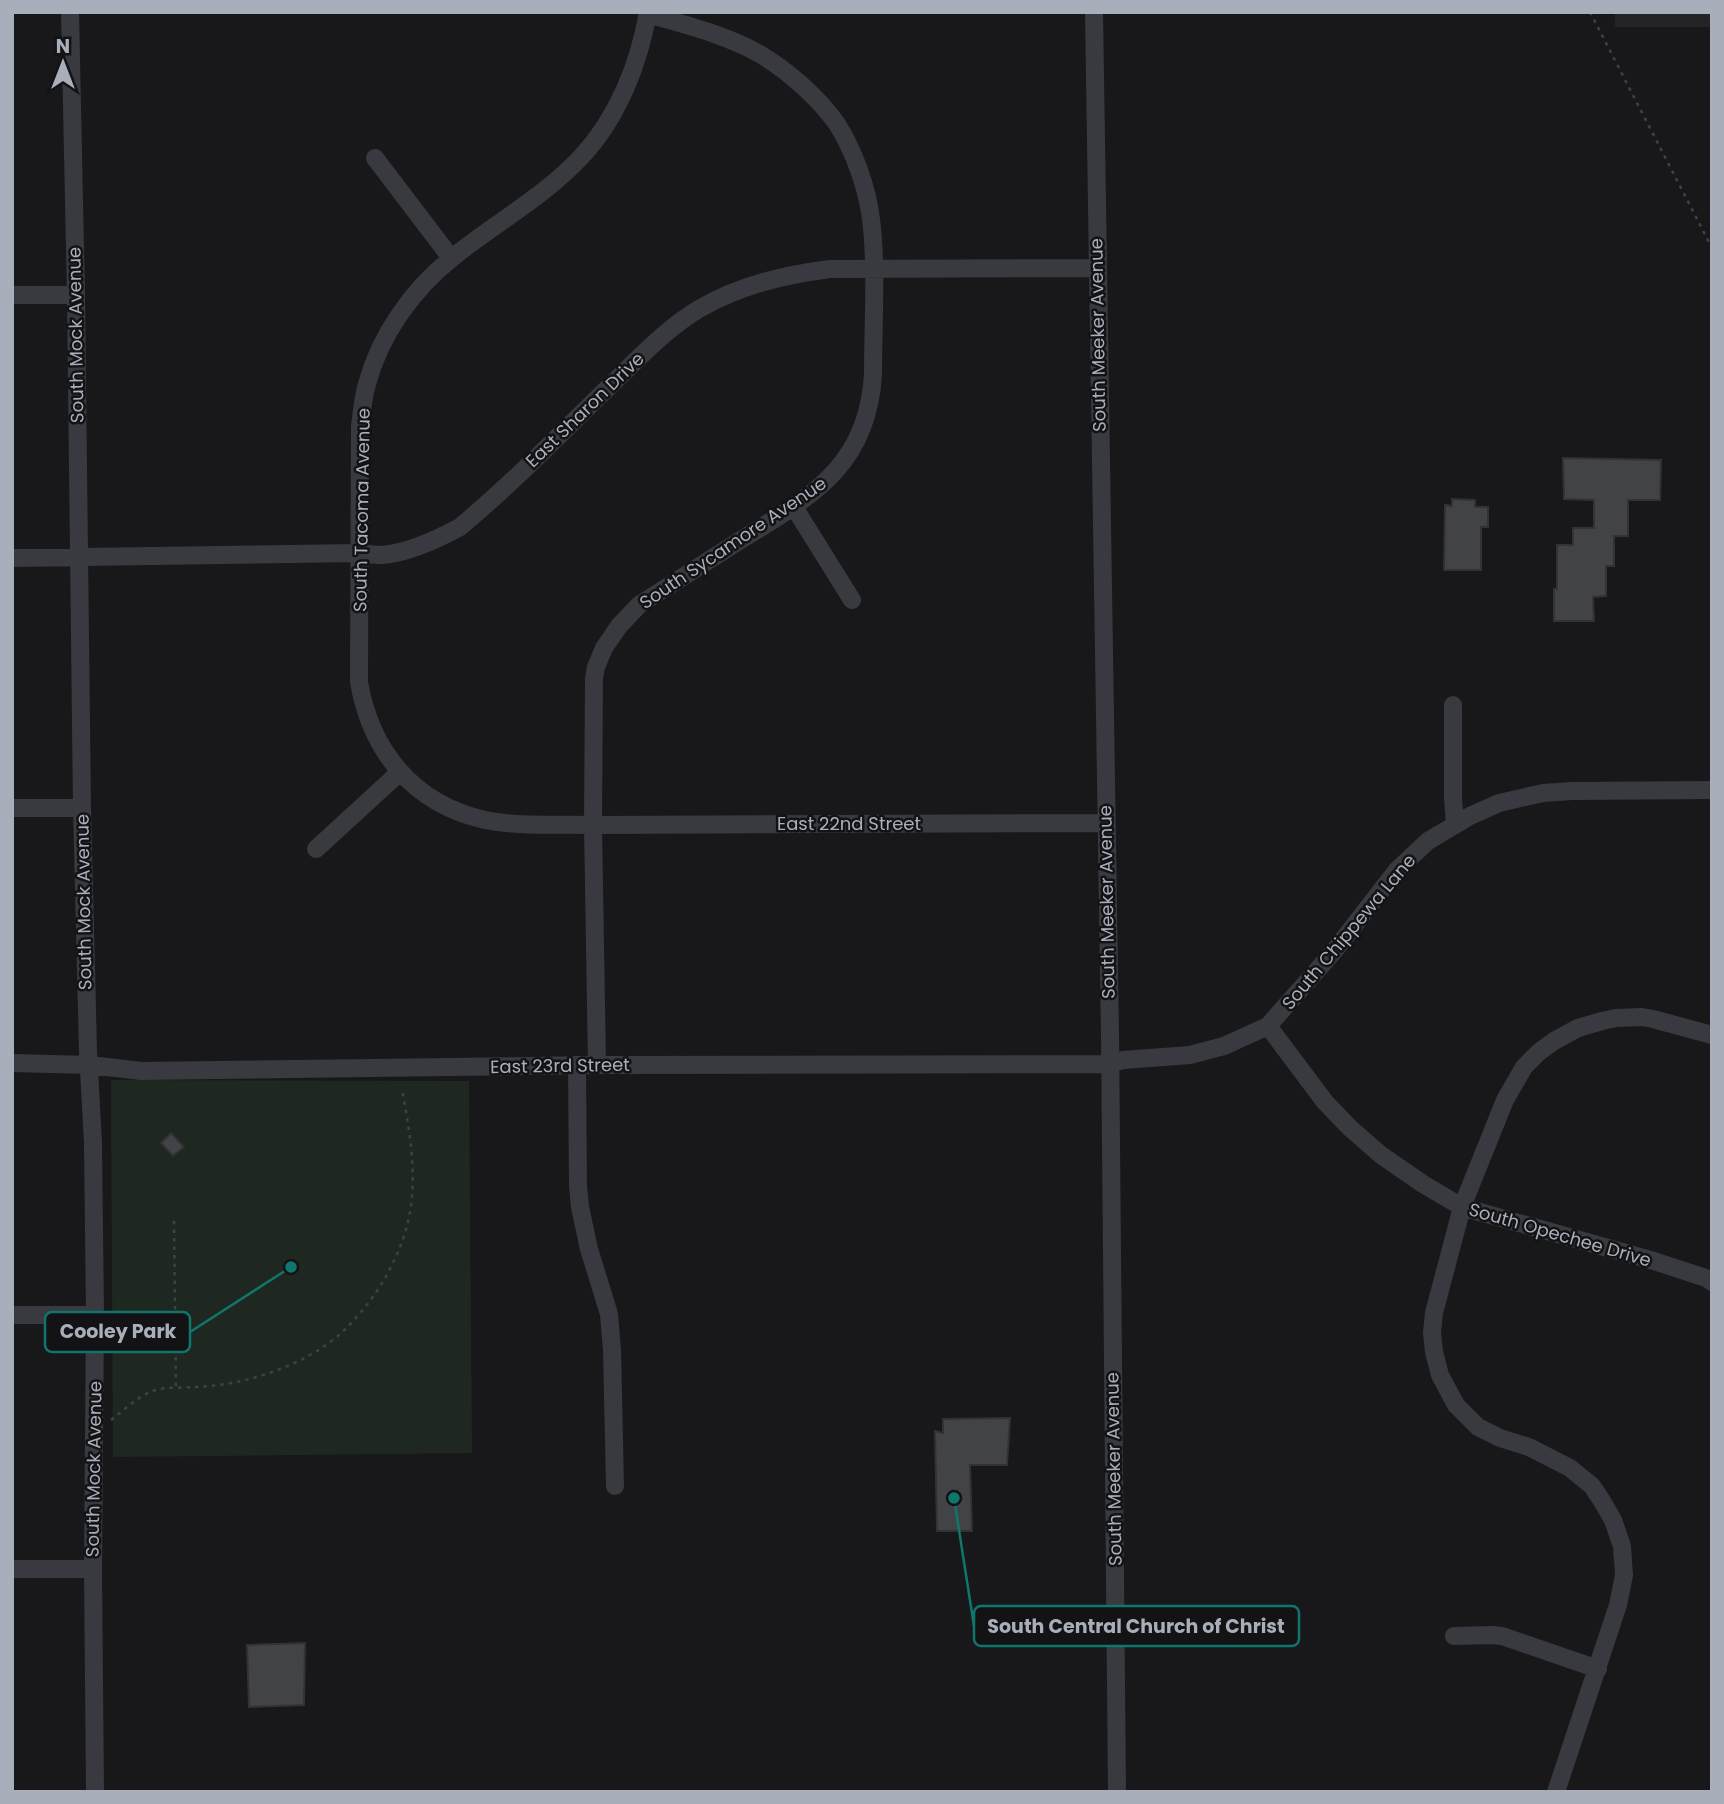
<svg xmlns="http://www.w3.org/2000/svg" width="1724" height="1804" font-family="Poppins,sans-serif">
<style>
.built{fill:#242427}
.green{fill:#1f2820}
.building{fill:#424347;stroke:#323236;stroke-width:2}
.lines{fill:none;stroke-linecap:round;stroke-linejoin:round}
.path{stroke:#3e4146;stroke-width:2.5;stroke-dasharray:3.5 5;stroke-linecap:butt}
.minor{stroke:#383a3f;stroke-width:18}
.labels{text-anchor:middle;stroke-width:5;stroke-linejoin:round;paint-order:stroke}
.street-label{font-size:18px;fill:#a9afba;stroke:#131315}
.leader{fill:none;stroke:#0f766e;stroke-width:2.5}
.callout-dot{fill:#0f766e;stroke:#131315;stroke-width:2.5}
.callout{fill:#131315;stroke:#0f766e;stroke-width:2.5}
.callout-label{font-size:19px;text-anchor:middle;font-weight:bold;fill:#a9afba}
</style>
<rect width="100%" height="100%" fill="#18181a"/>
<path class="built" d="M1615 12H1712V27H1615Z"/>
<path class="green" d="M111 1080 469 1081 472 1453 113 1457Z"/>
<path class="building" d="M1563 458 1661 460 1660 500H1628V536H1614V566H1606V596L1593 597 1594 621H1554V589H1557V545H1573V528H1594V500L1564 499Z
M1452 499 1475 500V507H1488V527H1481V570H1444L1445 505 1452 506Z
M171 1133 184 1147 173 1156 161 1143Z
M1010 1418 1007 1465H970L972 1531H937L935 1431 943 1433V1419Z
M305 1643 304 1705 249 1707 247 1645Z"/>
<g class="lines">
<path class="path" d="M1590 12 1712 248
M174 1221 176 1388
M111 1420C124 1410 135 1399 150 1392 164 1386 182 1388 197 1387 213 1386 229 1384 245 1380 278 1372 314 1357 340 1334 376 1301 404 1254 411 1206 416 1166 409 1128 402 1089"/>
<path class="minor" d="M70 12 76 295 82 808 88 1051 93 1143 95 1315 93 1569 95 1792
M648 12C639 64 618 117 582 156 544 197 495 223 452 258 413 289 380 335 367 384 363 397 362 412 360 426L359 682C371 752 414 804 485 820 520 827 557 824 593 825L1106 823
M1094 12 1110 1036 1117 1792
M375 158 451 258
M12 295H76
M794 507 852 600
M12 558 359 553C367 554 374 555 382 555 407 553 438 539 460 527 514 482 564 430 615 381 641 356 667 328 699 309 740 285 784 275 830 269L1097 268
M1453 705V798L1455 824
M12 808H82
M316 849 400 772
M1268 1026 1325 1102 1350 1128 1381 1155 1423 1184 1462 1207 1654 1261 1706 1278 1712 1282
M12 1063 90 1065 141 1071 597 1065 1109 1064 1123 1060 1190 1055 1224 1046 1268 1026 1335 950 1397 870 1428 841 1470 816 1499 803 1543 793 1572 791 1712 790
M577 1065 578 1186 580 1207 589 1249 609 1314 612 1350 615 1486
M597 1065 593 825 594 678 596 667 604 648 619 626 639 605C672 584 706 562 739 541 810 497 868 467 873 374 873 324 877 267 871 219 867 187 854 151 837 124 819 98 786 69 758 53 724 34 685 25 648 14
M12 1315H95
M12 1569H93
M1454 1636 1491 1635 1502 1636 1598 1669
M1556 1792 1618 1605 1624 1575 1622 1546 1613 1520 1602 1501 1592 1486 1570 1468 1529 1447 1500 1438 1478 1427 1456 1405 1440 1375 1434 1352 1432 1333 1434 1313 1462 1207 1505 1100 1524 1067 1539 1052 1554 1041 1578 1028 1602 1021 1616 1018 1642 1017 1653 1019 1712 1035"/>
</g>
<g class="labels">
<g class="street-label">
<text transform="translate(76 335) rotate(-91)" y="6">South Mock Avenue</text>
<text transform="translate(1098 335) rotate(-91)" y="6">South Meeker Avenue</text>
<text transform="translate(585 410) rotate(-44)" y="6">East Sharon Drive</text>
<text transform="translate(362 510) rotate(-89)" y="6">South Tacoma Avenue</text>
<text transform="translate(733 543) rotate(-34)" y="6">South Sycamore Avenue</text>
<text x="849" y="830">East 22nd Street</text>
<text transform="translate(84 902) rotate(-91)" y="6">South Mock Avenue</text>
<text transform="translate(1107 902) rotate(-91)" y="6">South Meeker Avenue</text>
<text transform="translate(1349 932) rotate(-50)" y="6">South Chippewa Lane</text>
<text transform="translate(560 1066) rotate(-1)" y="6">East 23rd Street</text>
<text transform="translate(1560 1235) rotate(16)" y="6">South Opechee Drive</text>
<text transform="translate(94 1469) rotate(-89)" y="6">South Mock Avenue</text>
<text transform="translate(1114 1469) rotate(-91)" y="6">South Meeker Avenue</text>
</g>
</g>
<path class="leader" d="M291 1267L190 1332M954 1498L974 1626"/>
<g class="callout-dot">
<circle cx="291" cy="1267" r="7"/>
<circle cx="954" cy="1498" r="7"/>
</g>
<g class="callout">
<rect x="45" y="1312" width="145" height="40" rx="7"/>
<rect x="974" y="1606" width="325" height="40" rx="7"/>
</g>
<g class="callout-label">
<text x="118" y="1338">Cooley Park</text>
<text x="1136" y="1633">South Central Church of Christ</text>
</g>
<rect width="1724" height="1804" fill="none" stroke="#a9afba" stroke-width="28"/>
<g transform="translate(63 63)" stroke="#131315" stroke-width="5" paint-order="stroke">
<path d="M0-5L12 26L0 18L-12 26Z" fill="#a9afba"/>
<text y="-10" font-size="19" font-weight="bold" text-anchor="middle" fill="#a9afba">N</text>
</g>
</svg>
